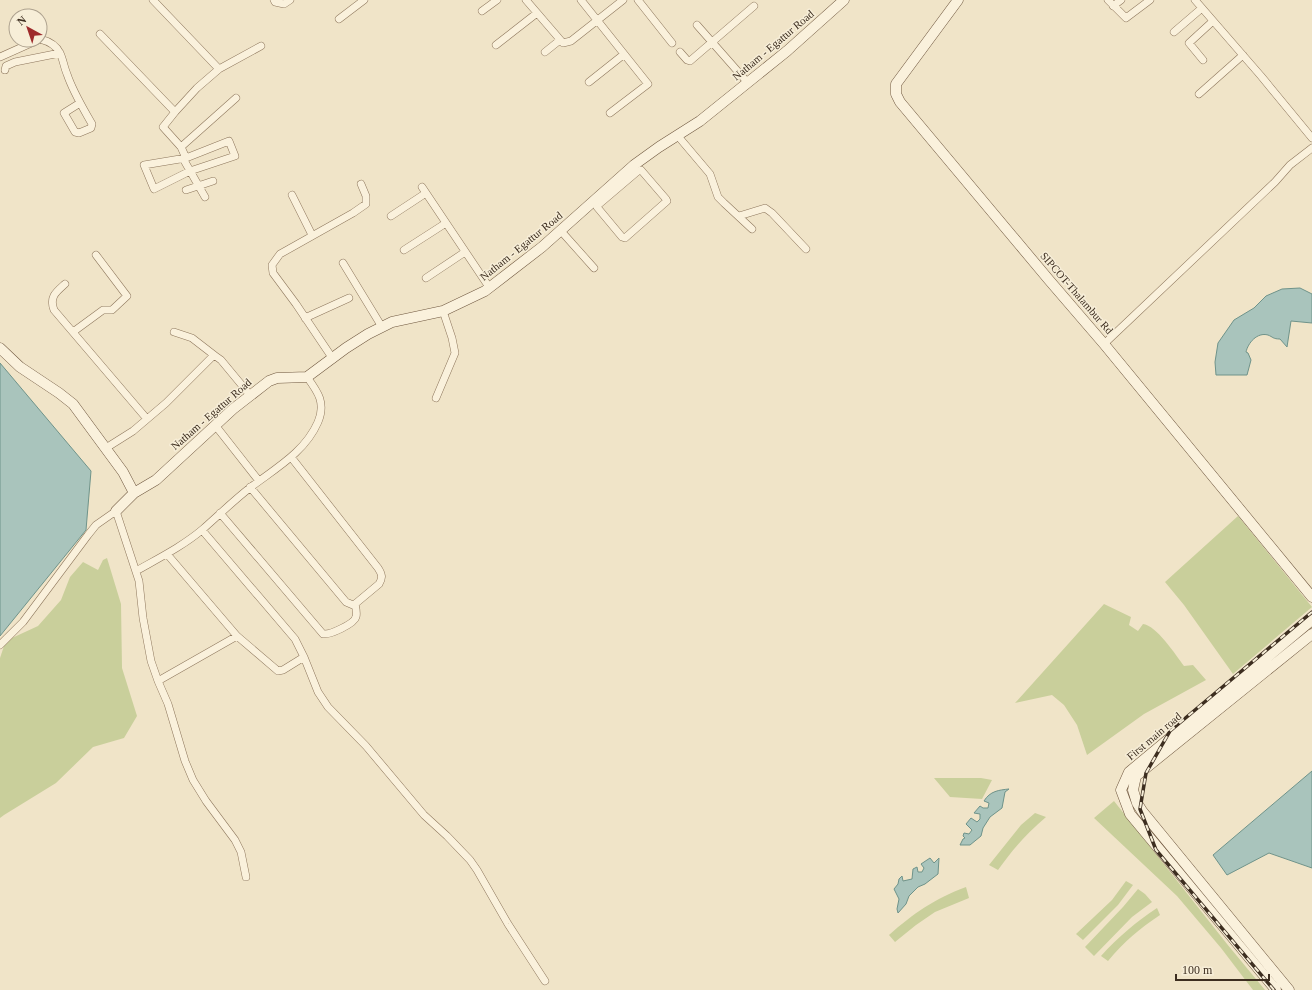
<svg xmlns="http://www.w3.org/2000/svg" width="1312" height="990" font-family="Georgia,serif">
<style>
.green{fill:#c9cf9b}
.water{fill:#a9c4bc;stroke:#6f938a}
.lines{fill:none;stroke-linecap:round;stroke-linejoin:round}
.street-casing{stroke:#8d765c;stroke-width:8}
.secondary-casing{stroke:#6f573f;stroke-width:11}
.street{stroke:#faf1dc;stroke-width:7}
.secondary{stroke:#faf1dc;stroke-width:10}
.rail-casing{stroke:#3d2e20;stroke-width:3.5}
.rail{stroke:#f7eed8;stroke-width:2;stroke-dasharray:6;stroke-linecap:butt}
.labels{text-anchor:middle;stroke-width:3;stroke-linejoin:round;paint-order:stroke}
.street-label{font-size:11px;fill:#3d2e20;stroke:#f7eed8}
</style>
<rect width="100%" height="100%" fill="#f0e4c8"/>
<path class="green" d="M1238 516 1312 607 1233 674 1184 605 1165 582Z
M107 558 121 604 122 668 137 716 124 738 93 747 56 783 4 815 0 818V658L4 646 12 638 38 626 61 600 70 577 83 562 98 570 103 560Z
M1104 604 1131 617 1129 625 1138 631 1143 624C1156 625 1176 655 1184 666L1193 665 1206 680 1144 714 1087 755 1077 725 1064 705 1052 695 1015 703Z
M934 778H981L992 780 982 799 950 797Z
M1114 801 1227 944 1265 990H1253L1221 948 1177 896 1094 818Z
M1035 813 1046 817C1027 833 1012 850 998 870L989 865 1021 825Z
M1126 881 1133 885 1118 905 1083 940 1076 934 1112 900Z
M966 887 969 898 935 912 916 925 895 942 889 935C914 913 934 899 966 887Z
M1138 889 1145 894 1152 902 1132 917 1094 956 1085 947 1123 907Z
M1157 908 1160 915C1139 929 1125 941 1108 961L1101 956C1118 937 1136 922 1157 908Z"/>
<path class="water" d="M1300 288 1312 294V323L1291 321 1287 347 1280 339C1273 339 1273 337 1268 335 1257 332 1248 343 1246 352L1248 353 1251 360 1247 375H1216L1215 362 1218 343 1234 320 1254 308 1266 296 1282 289Z
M0 363 91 471 86 530 0 636Z
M1312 771V868L1269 853 1227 875 1213 855Z
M1009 789 1005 792 1002 808 990 817 983 828 981 836 970 845H960L963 839 965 838 963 836 964 833 969 834 972 830 966 824 971 818 977 822 980 819V814L974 813 980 806 983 808H988L989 803 984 801C990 791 999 790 1009 789Z
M930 858 934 863 939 858 938 874 925 884 918 887 909 896 906 904 898 913 897 909 899 899 894 889 898 884 899 879 902 876 903 881 912 879 913 869 917 867 918 872H922L924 868 921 864Z"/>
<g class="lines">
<defs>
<path id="street" d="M153 0 219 69
M274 0 275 2 284 4 290 0
M526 0 563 43 571 41 623 0
M581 0 648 84 610 113
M638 0 672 43
M1108 0 1126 18 1150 0
M1195 0 1261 76 1312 138
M1113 6 1121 0
M482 11 497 0
M339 19 364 0
M697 25 748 83
M1174 32 1202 8
M100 34 175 112 197 88 219 69 261 46
M40 39C48 41 56 45 60 53 63 59 64 67 67 74 73 92 83 108 92 124L91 128 79 133 75 132 64 113 80 103
M496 45 537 13
M545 52 560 40
M680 52 687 60 690 61 754 6
M0 57 38 40
M1203 60 1189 43 1213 21
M5 70 6 66 15 62 60 53
M589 82 623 55
M1199 94 1243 55
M175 112 163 127 181 147 236 98
M677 135 710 174 718 197 724 203 752 229
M229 141 235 156 190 171 154 189 144 165 186 158Z
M181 147 186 158 185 162 205 197
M422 187 489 287
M186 190 213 181
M292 195 312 235
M597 199 598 205 638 171 641 170 666 199 667 201 625 238 622 237 597 207 598 205
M391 216 426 193
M739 216 765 208 772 213 806 249
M561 231 594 268
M404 250 446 223
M343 263 382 327
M426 278 465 252
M65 284C56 292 49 297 54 310L147 419
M305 318 349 298
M73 332 103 310H112L127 296 96 255
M174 332 192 338 214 355
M1104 344 1275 182 1290 165 1312 148
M333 359 296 304 273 273 272 265 280 254 353 213 366 204V196L361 184
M436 398 455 353 452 338 443 311
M215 425 259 481
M106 448 133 431 166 403 214 355 221 360 250 395
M250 487 346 602 353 605 355 604 379 584C383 578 382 574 378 568L291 457
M220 513 323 634C330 635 354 624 356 617 357 613 356 608 355 604
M202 530 295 639 304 657 318 692 328 707 366 746 424 815 447 836 470 860 477 870 508 924 545 981
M167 554 237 636
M136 571C159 558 183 546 203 529 219 515 234 500 251 487 276 468 305 452 318 422 326 403 318 392 307 377
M0 645 23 622 88 535 96 525 116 511 139 581 143 618 151 661 158 681 168 704 185 761 193 780 206 801 235 840 241 852 246 877
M158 681 237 636 278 671 283 670 304 657"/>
<path id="secondary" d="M958 0 896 84V94L900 102 1049 280 1104 344 1312 597
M0 348 20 367 59 393 73 404 123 472 134 493 156 480 233 409 269 381 277 378 307 377 346 348 368 334 392 322 443 311 485 291 542 247 634 165 659 147 700 121 787 51 844 0
M116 511 134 493
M1276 990 1130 814 1121 790 1129 772 1312 620
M1289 990 1142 811 1137 803 1133 790 1136 776 1312 634"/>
</defs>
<use href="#street" class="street-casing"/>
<use href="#secondary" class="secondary-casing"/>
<use href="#street" class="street"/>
<use href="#secondary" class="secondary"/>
<defs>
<path id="rail" d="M1274 990 1156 850 1140 809 1146 773 1170 731 1312 612"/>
</defs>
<use href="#rail" class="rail-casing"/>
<use href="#rail" class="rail"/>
</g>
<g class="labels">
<g class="street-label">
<text transform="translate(773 45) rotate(-40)" y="4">Natham - Egattur Road</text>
<text transform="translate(521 246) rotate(-39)" y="4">Natham - Egattur Road</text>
<text transform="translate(1077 293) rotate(49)" y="4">SIPCOT-Thalambur Rd</text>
<text transform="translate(211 414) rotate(-41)" y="4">Natham - Egattur Road</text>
<text transform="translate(1154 736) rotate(-40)" y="4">First main road</text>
</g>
</g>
<g transform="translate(28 28) rotate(320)"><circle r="19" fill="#f7eed8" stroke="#ada18e"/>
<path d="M0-3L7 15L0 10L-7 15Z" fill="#9e2a2b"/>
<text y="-6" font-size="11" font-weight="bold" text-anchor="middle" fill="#3d2e20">N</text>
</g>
<path d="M1176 974v6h93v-6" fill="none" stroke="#3d2e20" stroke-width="2"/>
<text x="1182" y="974" font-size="12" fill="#3d2e20" stroke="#f7eed8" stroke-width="3" paint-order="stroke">100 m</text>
</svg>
